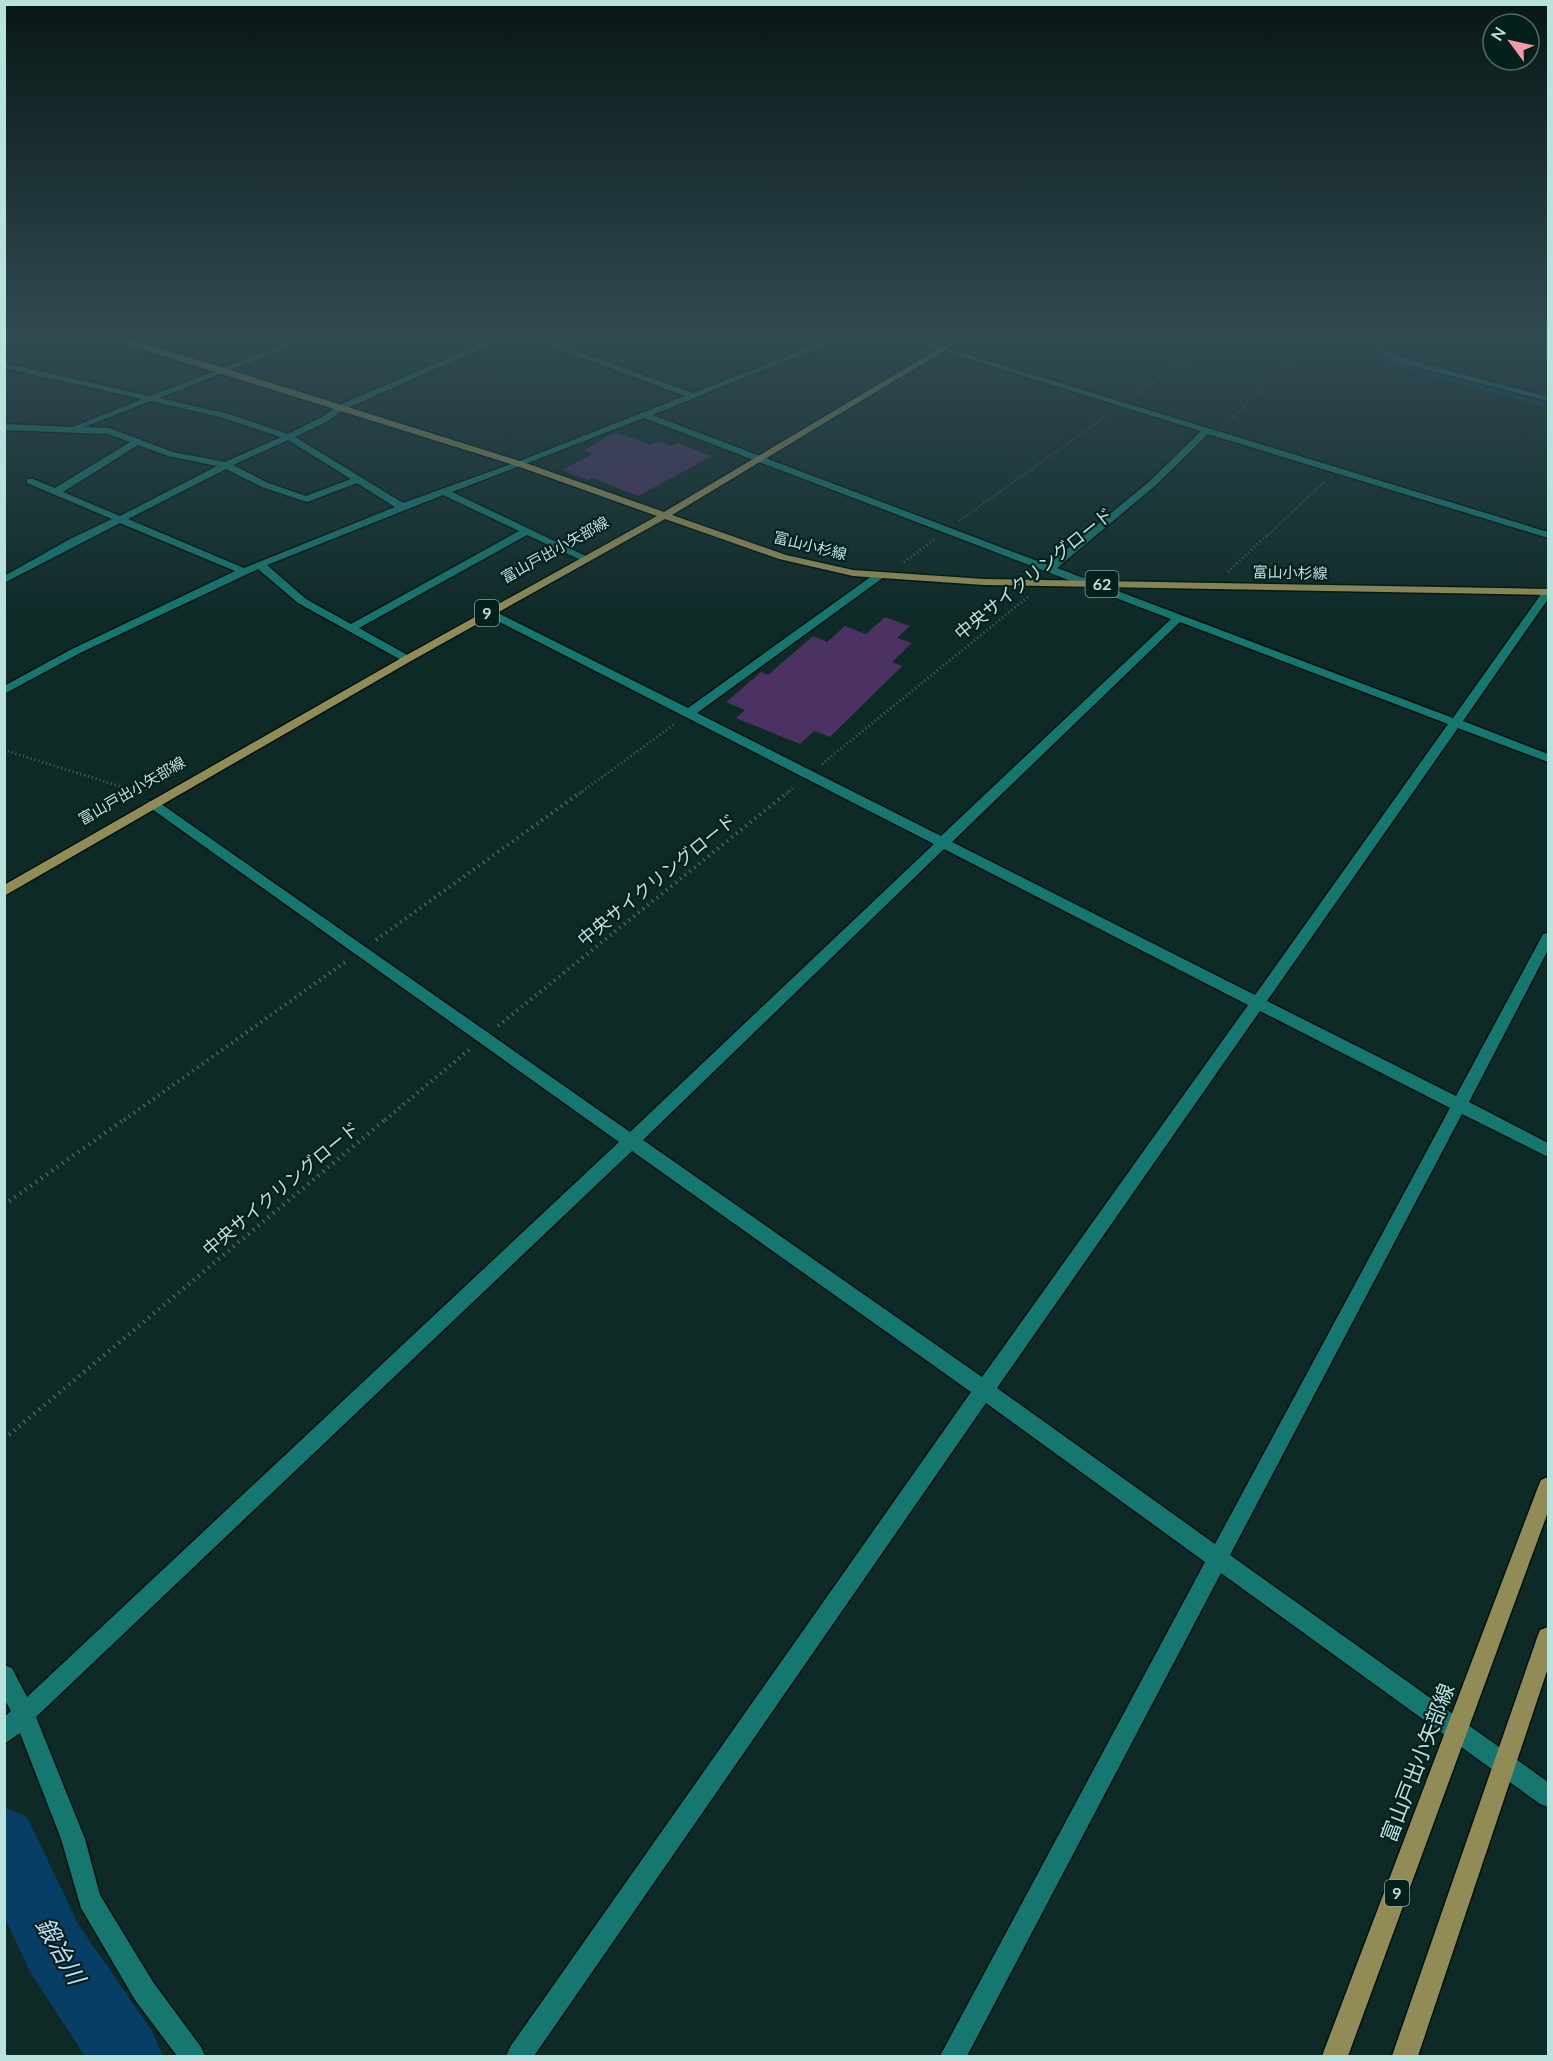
<svg xmlns="http://www.w3.org/2000/svg" width="1553" height="2061" font-family="Lato,'Noto Sans JP',sans-serif">
<style>
.lines{fill:none;stroke-linecap:round;stroke-linejoin:round}
.stream{stroke:#063e66;stroke-width:4}
.river{fill:#063e66;fill-rule:evenodd}
.building{fill:#4b3262}
.minor-casing{stroke:#001210;stroke-width:3}
.major-casing{stroke:#001210;stroke-width:3}
.path-far3{stroke:#456561;stroke-width:2;stroke-dasharray:1 2;stroke-linecap:butt}
.path-far2{stroke:#456561;stroke-width:3;stroke-dasharray:1 3;stroke-linecap:butt}
.path-far1{stroke:#456561;stroke-width:4;stroke-dasharray:1.5 4.5;stroke-linecap:butt}
.path{stroke:#456561;stroke-width:4.5;stroke-dasharray:1.5 5;stroke-linecap:butt}
.minor{fill:#15776f;fill-rule:evenodd}
.major{fill:#918c56;fill-rule:evenodd}
.labels{text-anchor:middle;stroke-width:4.5;stroke-linejoin:round;paint-order:stroke}
.far-street-label{font-size:15px;fill:#bae2dd;stroke:#04201d}
.shield{fill:#04201d;stroke:#83a8a3;stroke-width:1.5}
.shield-label{font-size:16px;font-weight:bold;fill:#bae2dd}
.street-label{font-size:18px;fill:#bae2dd;stroke:#04201d}
.near-street-label{font-size:21px;fill:#bae2dd;stroke:#04201d}
.near-water-label{font-size:24px;font-style:italic;fill:#c0dcf6;stroke:#04201d}
</style>
<rect width="100%" height="100%" fill="#0e2a27"/>
<g class="lines">
<path class="stream" d="M1352 334 1367 352 1416 370 1548 405"/>
<path class="river" d="M4 1807 27 1817 78 1924 152 2031 163 2056H85L30 1972 4 1916Z"/>
</g>
<path class="building" d="M615 432 651 445 658 441 672 446 677 443 712 456 638 496 593 478 588 480 562 470 593 454 584 450Z
M885 617 910 626 897 638 912 643 892 662 902 666 830 737 814 731 800 744 736 718 745 710 726 702 761 672 768 675 813 636 827 642 845 626 866 634Z"/>
<g class="lines">
<defs>
<path id="minor" d="M155 334H166L138 345 131 343Z
M311 334H322L159 398 225 413 288 434 322 417 337 406 504 334H514L343 410 328 421 295 437 403 503 517 462 685 396 518 334H529L693 393 842 334H853L652 415 1048 565 1150 481 1201 431 888 334H900L1548 532V538L1545 537 1208 434 1156 485 1057 568 1453 718 1544 590 1548 589V599L1463 721 1548 754V762L1458 728 1267 1001 1456 1096 1541 938 1543 934 1548 933V950L1469 1102 1548 1143V1157L1462 1114 1230 1555 1548 1782V1807L1540 1804 1221 1573 967 2056H940L1205 1562 986 1403 534 2056H506L510 2047 971 1392 632 1151 36 1717 85 1839 100 1895 153 1982 201 2047 205 2056H177L135 2000 81 1908 61 1839 20 1733 4 1744V1717L11 1711 4 1699V1665L12 1668 27 1697 619 1142 149 807 147 804 149 801H157L630 1132 934 844 484 614V610H492L688 708 876 573H884V577L697 713 941 836 1171 619 644 418 452 492 592 559 583 561 527 535 359 628 411 657V661H403L298 603 258 569 80 653 4 694V686L72 649 235 571 120 523 4 583V576L72 538 112 519 27 483V479H33L55 488 130 442 108 434 4 430V424L73 427 142 399 4 368V363L150 396ZM151 401 220 417 281 437 225 462 173 452 109 428 84 427ZM288 440 351 479 306 496 268 483 233 465ZM138 445 168 456 217 466 120 516 63 492ZM226 469 262 487 307 502 357 483 395 507 244 568 128 519ZM443 495 519 531 351 624 306 599 267 565ZM1180 622 1448 724 1255 995 952 842ZM944 849 1248 1005 982 1377 643 1140ZM1260 1011 1450 1108 1215 1544 997 1388Z
M1364 334H1372L1384 348 1403 358 1548 397V401L1397 362 1378 352Z"/>
<path id="major" d="M93 334H106L138 341 523 462 664 512 963 334H972L672 515 786 555 853 570 984 579 1548 589V595L984 585 853 576 779 559 665 519 411 661 4 896V885L403 657 657 516 517 466Z
M1548 1477V1512L1348 2056H1322L1538 1487 1541 1480Z
M1548 1627V1668L1418 2056H1392L1537 1638 1540 1630Z"/>
</defs>
<use href="#minor" class="minor-casing"/>
<use href="#major" class="major-casing"/>
<path class="path-far3" d="M1135 395 1221 334
M1228 422 1317 334
M959 521 1109 414
M1266 537 1325 481"/>
<path class="path-far2" d="M904 562 934 540
M1228 572 1267 535
M4 750 141 793
M822 764 1028 597
M579 794 676 723
M786 794 795 786"/>
<path class="path-far1" d="M138 792 141 793
M376 940 581 792
M498 1026 788 792
M124 1120 348 960
M385 1120 471 1048"/>
<path class="path" d="M4 1205 126 1118
M4 1439 387 1118"/>
<use href="#minor" class="minor"/>
<use href="#major" class="major"/>
</g>
<linearGradient id="sky" x2="0" y2="1"><stop stop-color="#081715"/><stop offset="0.54" stop-color="#304a52"/><stop offset="1" stop-color="#304a52" stop-opacity="0"/></linearGradient>
<rect width="1553" height="622" fill="url(#sky)"/>
<g class="labels">
<g class="far-street-label">
<text transform="translate(810 546) rotate(14)" y="5">富山小杉線</text>
<text transform="translate(555 550) rotate(-29)" y="5">富山戸出小矢部線</text>
<text transform="translate(1290 573) rotate(1)" y="5">富山小杉線</text>
<text transform="translate(132 791) rotate(-30)" y="5">富山戸出小矢部線</text>
</g>
<g class="shield">
<rect x="1085.5" y="571" width="33" height="26" rx="4.5"/>
<rect x="475" y="600" width="24" height="26" rx="4.5"/>
<rect x="1385" y="1880" width="24" height="26" rx="4.5"/>
</g>
<g class="shield-label">
<text x="1102" y="590">62</text>
<text x="487" y="619">9</text>
<text x="1397" y="1899">9</text>
</g>
<g class="street-label">
<text transform="translate(1034 574) rotate(-39)" y="6">中央サイクリングロード</text>
<text transform="translate(657 880) rotate(-39)" y="6">中央サイクリングロード</text>
<text transform="translate(281 1189) rotate(-40)" y="6">中央サイクリングロード</text>
</g>
<g class="near-street-label">
<text transform="translate(1418 1763) rotate(-69)" y="7">富山戸出小矢部線</text>
</g>
<g class="near-water-label">
<text transform="translate(60 1951) rotate(60)" y="8">鍛冶川</text>
</g>
</g>
<rect width="1553" height="2061" fill="none" stroke="#bae2dd" stroke-width="12"/>
<g transform="translate(1511 42) rotate(303)"><circle r="28" fill="#04201d" stroke="#4d6e6a" stroke-width="1.5"/>
<path d="M0-4.5L10 22L0 15L-10 22Z" fill="#f39aab"/>
<text y="-9" font-size="16" font-weight="bold" text-anchor="middle" fill="#bae2dd">N</text>
</g>
</svg>
